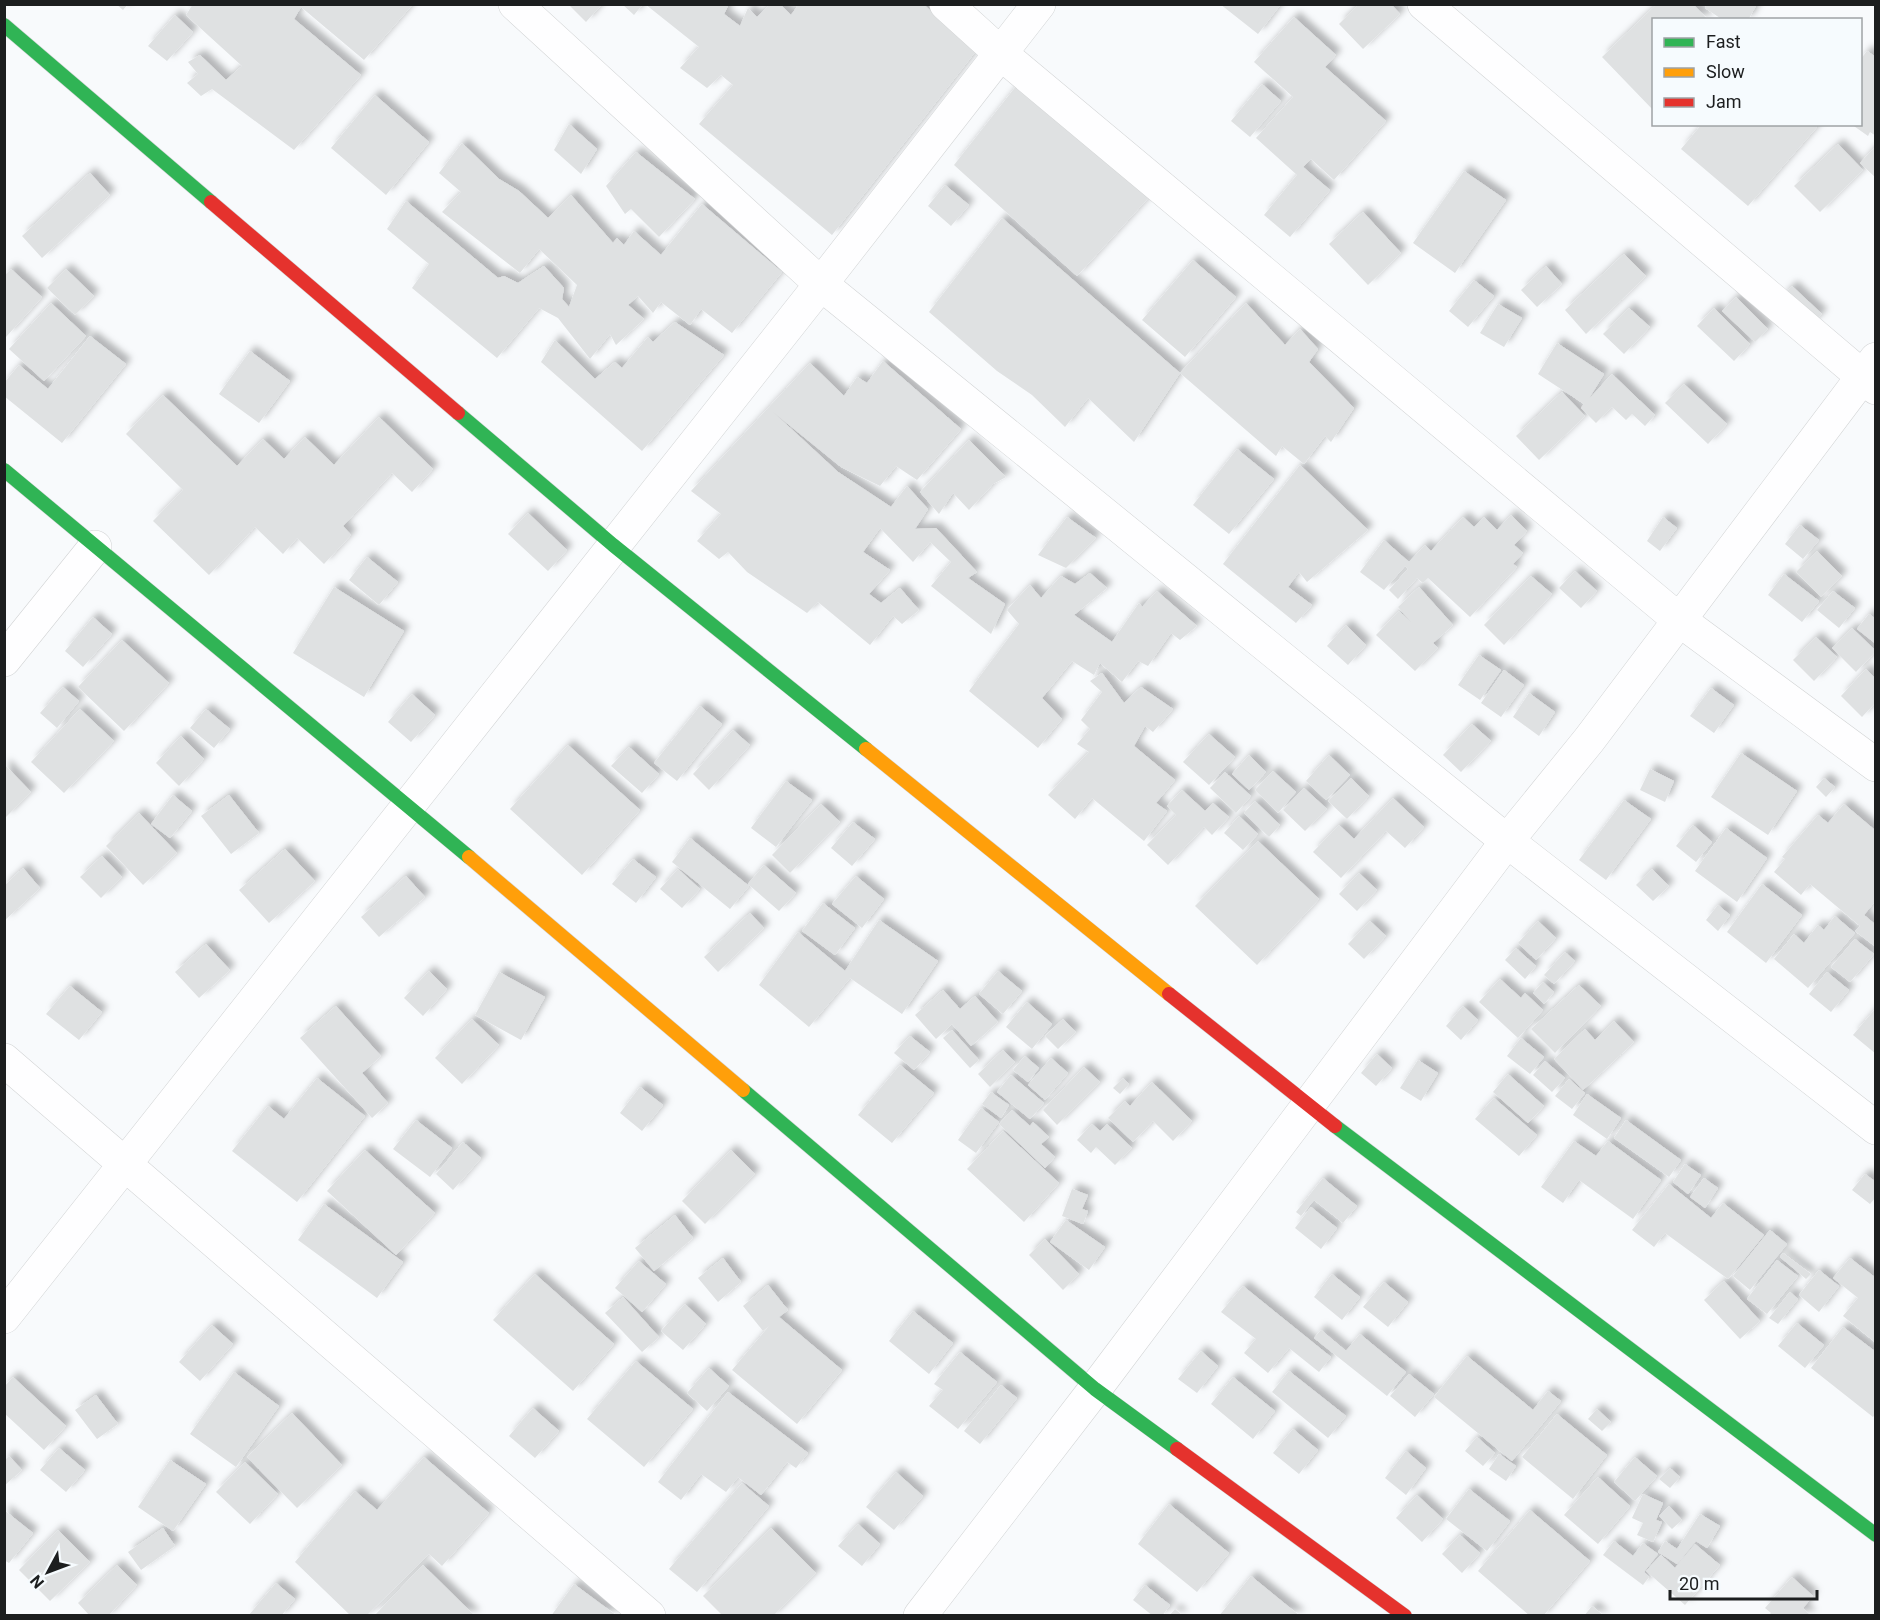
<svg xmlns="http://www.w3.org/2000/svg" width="1880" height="1620" font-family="Roboto,sans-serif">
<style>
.building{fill:#dfe1e2;filter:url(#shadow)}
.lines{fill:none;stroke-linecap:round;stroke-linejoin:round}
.street-casing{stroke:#d2d4d5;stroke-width:34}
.fast-casing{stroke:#d2d4d5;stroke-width:15}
.slow-casing{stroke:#d2d4d5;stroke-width:15}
.jam-casing{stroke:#d2d4d5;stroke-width:15}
.street{stroke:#fefeff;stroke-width:33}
.fast{stroke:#30b455;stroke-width:14}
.slow{stroke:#ff9f0a;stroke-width:14}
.jam{stroke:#e5322d;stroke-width:14}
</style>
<defs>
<filter id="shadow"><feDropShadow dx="5.5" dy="-5.5" stdDeviation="3" flood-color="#0004"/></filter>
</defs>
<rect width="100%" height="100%" fill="#f8fafc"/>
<path class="building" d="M116 4H128L123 10Z
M193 4H413L364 60 301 7 294 19 361 75 294 150 212 89 201 96 187 83 198 74 188 62 200 55 226 80 242 66 186 15Z
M568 4H602L586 22Z
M622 4H643L634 15Z
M645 4H729L724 14 740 26 748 8 757 17 770 4H780L791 15 799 4H923L976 51 832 235 699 124 733 85 721 75 707 88 680 68 699 47Z
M1220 4H1281L1258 34Z
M1359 4H1391L1400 14 1363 49 1339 24Z
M1657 4H1693L1708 20H1654V111L1602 57Z
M1707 4H1757L1748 20H1723L1705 8Z
M175 15 193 32 167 61 148 46Z
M1294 17 1336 55 1325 67 1386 121 1334 180 1311 159 1303 167 1330 190 1290 237 1264 215 1297 175 1256 138 1293 97 1254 62Z
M1867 51 1876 57V136L1870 132 1868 136 1851 124H1860V60Z
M1262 84 1281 101 1250 137 1231 121Z
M1017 85 1150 196 1077 276 954 165Z
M375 95 429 142 386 195 331 148Z
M569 124 597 149 581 174 554 150Z
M1702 124H1814L1817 127 1748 206 1681 149Z
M462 143 499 179 519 191 548 218 571 195 613 243 617 238 624 245 634 231 661 255 702 204 782 272 732 333 701 309 690 325 661 302 653 313 638 296 628 305 644 319 616 345 610 334 590 359 558 318 539 308 497 358 412 288 429 264 387 229 406 201 498 278 504 276 518 283 544 266 564 288 562 299 569 307 577 285 539 249 520 273 442 212 461 192 439 173Z
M1838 144 1863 170 1820 212 1794 186Z
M1874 148 1876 149V178L1860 163Z
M636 152 695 199 659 237 631 209 625 214 606 186Z
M1464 171 1506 200 1455 273 1413 243Z
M90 173 110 195 42 258 22 236Z
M945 185 969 205 951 226 928 206Z
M1363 212 1401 253 1368 285 1329 244Z
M1002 218 1180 373 1134 442 1088 398 1065 427 1032 395 997 371 929 312Z
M1624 254 1646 276 1586 334 1565 310Z
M1193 260 1236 297 1185 357 1142 320Z
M1546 266 1562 284 1537 307 1521 290Z
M11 269 42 297 6 337 4 276Z
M66 269 94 296 75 315 47 288Z
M1474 280 1494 296 1468 327 1449 311Z
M1792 286 1822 314 1811 325 1781 297Z
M1736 297 1768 329 1755 342 1722 311Z
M51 303 86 336 44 381 9 349Z
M1246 303 1285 345 1300 329 1318 349 1309 362 1354 408 1331 442 1325 436 1304 464 1282 446 1276 456 1180 373Z
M1498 304 1522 318 1504 347 1480 333Z
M1629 308 1650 327 1624 354 1603 334Z
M1714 308 1750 344 1734 361 1697 326Z
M675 322 724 355 642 451 541 362 555 340 595 379 615 362 622 368 648 337 653 342Z
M90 336 126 364 62 443 4 396V383L19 365 48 389Z
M1557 343 1604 374 1588 400 1612 374 1655 415 1645 426 1632 414 1626 420 1612 407 1596 423 1581 408 1584 404 1538 374Z
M250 351 290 381 259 423 219 394Z
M883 361 961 429 917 480 896 466 880 486 841 467 773 412 838 472 891 507 907 486 928 509 915 529 936 528 977 572 968 578 1005 604 991 634 931 586 951 562 930 542 913 562 880 528 863 552 890 570 869 594 881 603 900 588 919 610 902 624 893 616 870 645 818 602 807 613 747 572 728 552 719 559 697 541 721 514 691 491 810 363 844 396 857 377 867 383Z
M1684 384 1727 424 1708 444 1665 403Z
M1562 392 1585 416 1539 460 1516 436Z
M163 395 237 466 263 439 284 459 305 437 334 465 379 417 433 469 412 492 392 473 343 526 351 535 324 564 297 538 283 554 255 527 209 575 153 521 183 490 126 434Z
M969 440 1006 477 993 484 969 510 953 493 939 514 920 492Z
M1237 449 1274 479 1229 534 1193 505Z
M1300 465 1368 530 1307 582 1299 572 1288 587 1312 605 1296 623 1223 564Z
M528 513 567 550 548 571 508 534Z
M1511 515 1527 531 1514 545 1523 553 1513 564 1517 567 1470 617 1428 578 1423 583 1417 578 1398 599 1389 590 1408 569 1405 566 1384 590 1360 572 1384 540 1409 562 1425 545 1431 551 1463 517 1474 527 1484 517 1497 530Z
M1067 517 1096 538 1066 568 1038 555Z
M1663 517 1677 528 1660 551 1647 541Z
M1800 525 1819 540 1803 559 1785 544Z
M1817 551 1842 576 1821 597 1796 572Z
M367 557 398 582 379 605 349 580Z
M1575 571 1597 591 1581 608 1559 588Z
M1090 573 1107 588 1074 615 1112 642 1139 603 1142 607 1157 591 1197 626 1180 640 1171 633 1148 666 1138 661 1122 682 1100 663 1094 675 1072 661 1042 698 1062 719 1038 748 969 691 1019 624 1007 610 1030 585 1041 598 1061 576 1075 584Z
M1784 574 1819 601 1802 622 1768 595Z
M1531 576 1552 594 1504 645 1484 625Z
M334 587 404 631 364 697 293 653Z
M1419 587 1453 625 1433 643 1438 648 1415 671 1376 635 1399 611 1411 622 1398 607Z
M1833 591 1855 608 1839 628 1817 610Z
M1869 614 1876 619V644L1857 629Z
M93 617 112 634 83 667 65 651Z
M1346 625 1366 645 1348 665 1327 646Z
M1852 628 1876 651 1856 672 1832 648Z
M1816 637 1837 657 1814 681 1793 660Z
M122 640 169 683 124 731 78 687Z
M1479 655 1501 670 1480 700 1458 685Z
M1866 669 1876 679V702L1862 717 1841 696Z
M1504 670 1524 685 1501 717 1481 703Z
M1102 673 1124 703 1141 687 1173 709 1153 732 1145 726 1134 746 1175 780 1156 803 1167 811 1144 841 1092 798 1075 819 1048 795 1089 752 1077 744 1090 729 1081 720 1102 692 1090 681Z
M63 687 79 701 57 728 40 713Z
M1711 688 1734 705 1714 733 1690 716Z
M1529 693 1555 712 1539 736 1513 717Z
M412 694 435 715 411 742 388 722Z
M700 706 722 724 677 781 654 763Z
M80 709 114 741 64 793 31 762Z
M206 709 230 729 214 748 190 728Z
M1472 724 1491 741 1461 772 1443 755Z
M733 730 750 745 709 790 693 774Z
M1209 734 1235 757 1209 785 1183 762Z
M181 736 204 759 179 786 156 763Z
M568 745 640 810 582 875 510 809Z
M629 747 659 774 642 793 611 766Z
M1741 753 1797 791 1768 835 1711 797Z
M1249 755 1266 772 1249 790 1232 774Z
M1329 755 1350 775 1326 800 1306 781Z
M4 764 31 792 6 817 4 816Z
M1650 769 1674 781 1665 802 1640 790Z
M1273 771 1296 792 1278 813 1255 790Z
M1225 772 1251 796 1236 813 1210 788Z
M1351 778 1369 796 1347 819 1328 801Z
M1824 778 1835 787 1826 797 1816 787Z
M786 781 812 800 776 847 751 828Z
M1304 788 1327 809 1305 831 1283 810Z
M1182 790 1205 811 1213 803 1229 817 1212 835 1204 827 1168 865 1147 845 1176 815 1167 806Z
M173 795 192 811 170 838 151 824Z
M229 795 259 833 231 854 201 816Z
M1393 798 1424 827 1405 848 1386 831 1341 878 1313 852 1339 825 1354 839Z
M1624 800 1651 819 1606 880 1579 860Z
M1255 801 1280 825 1269 837 1244 813Z
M821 804 840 822 790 873 772 855Z
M1844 804 1876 831V900L1864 915 1876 925V947L1855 931 1860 926 1810 884 1801 895 1774 872 1785 859 1782 857 1818 815 1828 823Z
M139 813 177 853 143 885 106 846Z
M1239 816 1258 834 1243 850 1224 833Z
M853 822 875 839 852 866 831 848Z
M1693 825 1712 842 1696 862 1676 846Z
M1726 828 1767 858 1737 902 1695 871Z
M690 838 749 886 730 909 672 862Z
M1258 841 1319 899 1257 965 1195 906Z
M285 849 315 881 269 923 239 890Z
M102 856 122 877 101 898 80 877Z
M633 859 656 877 636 903 612 884Z
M764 865 796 893 779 911 748 884Z
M23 868 40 888 4 921V886Z
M678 869 700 889 682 908 660 889Z
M1652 869 1669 886 1653 901 1636 885Z
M1359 873 1377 890 1357 911 1339 894Z
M406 876 425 897 379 937 361 917Z
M856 876 884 899 862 928 832 904Z
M1762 884 1802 915 1766 963 1727 932Z
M823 903 855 928 835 955 802 931Z
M1718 905 1730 915 1718 931 1706 920Z
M750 913 764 928 718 972 704 957Z
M1835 916 1855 933 1808 988 1774 959 1794 934 1804 943 1818 925 1824 930Z
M879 920 938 961 902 1014 850 978 809 1027 759 985 798 932 845 971Z
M1370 921 1386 936 1364 959 1348 944Z
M1538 921 1556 938 1536 960 1518 943Z
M1855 939 1874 954 1850 982 1831 967Z
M206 944 230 970 199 998 175 972Z
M1516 948 1536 966 1525 979 1505 960Z
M1565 952 1575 961 1554 984 1544 975Z
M429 971 447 989 423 1016 404 998Z
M998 971 1022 991 1003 1014 979 994Z
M499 972 545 997 521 1040 475 1015Z
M1827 972 1849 990 1831 1012 1809 994Z
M1500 979 1521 998 1525 993 1543 1010 1518 1038 1479 1002Z
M1543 982 1554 992 1544 1004 1533 993Z
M1579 985 1601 1006 1555 1053 1531 1029Z
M70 986 102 1012 79 1040 46 1014Z
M943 990 960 1009 975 996 998 1022 971 1046 952 1024 936 1039 915 1015Z
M1027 1002 1052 1024 1032 1049 1006 1027Z
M336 1006 381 1056 362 1073 388 1103 372 1118 300 1038Z
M1463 1006 1478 1020 1461 1040 1446 1026Z
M1876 1008V1054L1853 1035Z
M472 1019 499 1045 462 1084 435 1058Z
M1063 1019 1076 1032 1058 1049 1045 1036Z
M1614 1021 1634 1042 1583 1090 1554 1059 1585 1029 1595 1040Z
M952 1030 979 1060 970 1068 943 1038Z
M910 1036 930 1052 914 1070 894 1053Z
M1521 1038 1544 1057 1530 1074 1507 1056Z
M1003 1050 1015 1062 990 1087 978 1074Z
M1377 1054 1392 1068 1376 1086 1361 1073Z
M1025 1056 1039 1068 1028 1082 1013 1070Z
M1051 1058 1068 1073 1045 1100 1028 1085Z
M1418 1060 1438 1073 1421 1101 1400 1088Z
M1545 1061 1565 1078 1552 1092 1533 1075Z
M900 1065 934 1093 892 1143 858 1115Z
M1084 1067 1100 1082 1057 1125 1043 1110Z
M1508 1074 1544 1106 1528 1123 1493 1092Z
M1011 1075 1044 1103 1030 1119 997 1092Z
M317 1078 365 1116 297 1202 232 1151 268 1106 284 1119Z
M1123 1078 1129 1084 1120 1094 1113 1088Z
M1569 1079 1585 1093 1572 1109 1555 1096Z
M1152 1082 1192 1121 1173 1141 1153 1121 1133 1142 1108 1118 1125 1101 1130 1106Z
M640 1087 663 1105 642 1131 620 1113Z
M991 1092 1009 1105 1001 1118 982 1104Z
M1587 1094 1621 1118 1607 1139 1573 1115Z
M1494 1098 1537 1135 1519 1156 1475 1119Z
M981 1108 999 1122 976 1153 958 1140Z
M1012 1110 1030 1126 1033 1122 1049 1137 1041 1144 1055 1157 1045 1168 999 1124Z
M416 1120 452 1148 430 1177 393 1149Z
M1626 1120 1681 1160 1669 1177 1614 1138Z
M1092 1124 1100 1131 1107 1124 1132 1148 1115 1165 1096 1147 1091 1153 1077 1140Z
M1003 1131 1059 1183 1024 1222 967 1169Z
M1574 1141 1596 1156 1608 1141 1661 1180 1633 1219 1579 1180 1563 1203 1541 1187Z
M463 1142 481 1158 453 1190 436 1174Z
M365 1150 435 1213 396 1255 327 1191Z
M731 1150 755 1174 705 1224 682 1201Z
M1685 1164 1701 1175 1688 1194 1673 1182Z
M1865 1174 1876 1182V1197L1870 1204 1852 1190Z
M1323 1178 1357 1206 1343 1223 1314 1200 1301 1216 1296 1212Z
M1704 1178 1718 1188 1705 1208 1690 1197Z
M1669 1184 1711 1218 1723 1203 1764 1235 1728 1279 1665 1233 1654 1247 1632 1230Z
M1072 1189 1088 1195 1082 1209 1088 1211 1083 1224 1062 1216Z
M324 1204 403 1262 377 1298 298 1240Z
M1311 1207 1337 1228 1321 1249 1295 1228Z
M675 1215 693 1238 654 1271 635 1248Z
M1066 1220 1105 1247 1089 1270 1050 1242Z
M1770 1230 1787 1244 1750 1290 1733 1276Z
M1045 1239 1079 1274 1063 1290 1029 1255Z
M1783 1253 1811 1274 1806 1279 1780 1257Z
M723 1258 741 1282 718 1302 698 1278Z
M1850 1258 1876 1278V1343L1843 1316 1858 1298 1833 1278Z
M1777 1260 1798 1276 1767 1314 1747 1299Z
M639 1261 666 1284 642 1312 615 1288Z
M1819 1270 1839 1286 1819 1312 1799 1295Z
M535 1274 614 1344 573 1391 493 1320Z
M1332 1274 1360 1297 1342 1320 1314 1297Z
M1724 1281 1760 1321 1740 1339 1704 1300Z
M1384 1282 1408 1302 1388 1327 1363 1307Z
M768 1285 788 1310 779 1317 842 1370 797 1424 732 1370 770 1325 763 1331 743 1306Z
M1243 1286 1331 1357 1319 1372 1289 1348 1268 1373 1244 1353 1256 1339 1221 1312Z
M1790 1292 1798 1299 1778 1324 1769 1318Z
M623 1297 659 1337 642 1352 605 1313Z
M685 1304 706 1324 683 1350 661 1331Z
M913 1311 953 1343 929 1374 889 1341Z
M1797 1323 1824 1345 1805 1368 1778 1346Z
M212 1325 233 1344 200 1381 179 1362Z
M1843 1327 1876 1352V1413L1873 1417 1811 1368Z
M1321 1330 1346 1351 1360 1334 1406 1372 1387 1396 1314 1338Z
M1201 1351 1218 1366 1197 1393 1178 1379Z
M960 1352 997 1382 958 1429 929 1406 943 1390 934 1384Z
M1467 1356 1533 1410 1548 1391 1561 1401 1512 1461 1434 1397Z
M636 1361 693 1409 644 1467 587 1419Z
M709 1368 729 1386 707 1411 687 1393Z
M1289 1371 1346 1416 1328 1438 1272 1392Z
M234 1372 279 1406 236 1467 190 1434Z
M1409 1374 1434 1394 1415 1417 1390 1396Z
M13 1377 66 1426 44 1450 4 1413V1387Z
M1233 1377 1275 1411 1253 1439 1211 1404Z
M1001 1385 1017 1398 980 1444 964 1431Z
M728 1392 808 1453 796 1468 787 1462 761 1495 738 1477 726 1492 701 1474 681 1500 658 1482Z
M96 1395 118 1424 97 1439 75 1410Z
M533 1408 559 1431 535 1458 509 1436Z
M1597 1409 1611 1422 1602 1431 1588 1419Z
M292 1413 342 1465 297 1508 247 1457Z
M1557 1414 1607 1455 1573 1499 1522 1457Z
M1293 1429 1318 1450 1299 1474 1273 1453Z
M1477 1437 1495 1453 1483 1466 1465 1451Z
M59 1448 85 1470 66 1492 40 1470Z
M1406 1451 1426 1468 1406 1495 1385 1478Z
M1499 1454 1516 1466 1506 1481 1489 1469Z
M9 1456 22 1470 4 1486V1461Z
M424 1457 489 1513 442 1566 429 1554 366 1616H351L295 1562 355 1491 377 1510Z
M1635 1457 1657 1476 1635 1501 1614 1482Z
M170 1460 206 1484 173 1531 138 1507Z
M245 1462 278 1494 250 1524 216 1492Z
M1670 1468 1680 1477 1670 1488 1659 1479Z
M896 1472 923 1496 894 1530 866 1507Z
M1598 1477 1630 1506 1598 1544 1564 1515Z
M742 1483 769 1506 697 1592 669 1569Z
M1469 1489 1510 1521 1487 1551 1446 1519Z
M1643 1494 1663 1503 1656 1520 1662 1522 1653 1542 1637 1535 1643 1523 1632 1518Z
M1417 1495 1443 1519 1422 1542 1396 1518Z
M1169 1504 1229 1553 1197 1592 1138 1544Z
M1669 1506 1682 1520 1672 1529 1659 1516Z
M4 1510 33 1533 9 1563 4 1560Z
M1530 1510 1590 1561 1543 1616H1530L1478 1571Z
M1700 1514 1720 1526 1707 1548 1696 1541 1677 1564 1658 1552 1665 1541 1677 1549Z
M858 1524 880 1544 862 1566 838 1546Z
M163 1528 175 1546 141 1570 128 1552Z
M771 1528 816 1573 773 1616H723L703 1596Z
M58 1530 90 1562 50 1601 19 1570Z
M1460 1535 1480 1553 1462 1573 1442 1554Z
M1614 1541 1633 1556 1643 1543 1658 1554 1644 1572 1649 1577 1643 1585 1603 1555Z
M1695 1544 1720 1565 1685 1605 1646 1571 1661 1555 1675 1568Z
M117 1565 137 1585 108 1616H90L78 1603Z
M423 1565 475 1616H374Z
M1251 1576 1300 1616H1219Z
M1792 1577 1813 1596 1803 1608 1811 1616H1768L1771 1613 1765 1608Z
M276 1583 295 1599 281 1616H248Z
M574 1584 617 1616H551Z
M1145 1585 1170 1605 1162 1616H1153L1133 1600Z
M1592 1606 1604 1616H1584Z
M1175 1609 1183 1616H1169Z"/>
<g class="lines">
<defs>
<path id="street" d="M515 4 821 284 1507 841 1876 1128
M946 4 999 52 1678 619 1876 765
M1424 4 1876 388
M4 660 95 547
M4 1060 649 1616
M4 1317 821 284 1039 4
M920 1616 1095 1389 1507 841 1589 740 1876 359"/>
<path id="fast" d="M4 25 211 202
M458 413 613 545 866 749
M4 470 469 857
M743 1090 1095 1389 1177 1449
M1335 1126 1876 1535"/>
<path id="slow" d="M866 749 1169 994
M469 857 743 1090"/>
<path id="jam" d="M211 202 458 413
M1169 994 1335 1126
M1177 1449 1405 1616"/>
</defs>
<use href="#street" class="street-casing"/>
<use href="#fast" class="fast-casing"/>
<use href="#slow" class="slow-casing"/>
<use href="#jam" class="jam-casing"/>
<use href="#street" class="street"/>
<use href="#fast" class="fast"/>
<use href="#slow" class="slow"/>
<use href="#jam" class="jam"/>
</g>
<rect width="1880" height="1620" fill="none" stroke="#1c1e1f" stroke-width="12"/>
<rect x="1652" y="18" width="210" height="108" fill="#f6fbfe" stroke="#9fa3a5" stroke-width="1.5"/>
<rect x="1664" y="38" width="30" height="9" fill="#30b455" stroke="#9fa3a5" stroke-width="1.5"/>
<text x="1706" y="48" font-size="18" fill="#1c1e1f">Fast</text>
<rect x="1664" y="68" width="30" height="9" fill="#ff9f0a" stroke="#9fa3a5" stroke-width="1.5"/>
<text x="1706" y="78" font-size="18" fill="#1c1e1f">Slow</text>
<rect x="1664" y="98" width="30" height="9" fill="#e5322d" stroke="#9fa3a5" stroke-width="1.5"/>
<text x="1706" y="108" font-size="18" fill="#1c1e1f">Jam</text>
<g transform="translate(48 1572) rotate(229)" stroke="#f6fbfe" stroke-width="4.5" paint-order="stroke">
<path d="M0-4.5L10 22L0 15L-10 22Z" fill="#1c1e1f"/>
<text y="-9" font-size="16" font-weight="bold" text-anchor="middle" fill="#1c1e1f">N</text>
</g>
<path d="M1670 1590v9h147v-9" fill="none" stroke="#1c1e1f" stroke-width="3"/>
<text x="1679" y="1590" font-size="18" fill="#1c1e1f" stroke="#f6fbfe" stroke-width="4.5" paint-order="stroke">20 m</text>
</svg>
